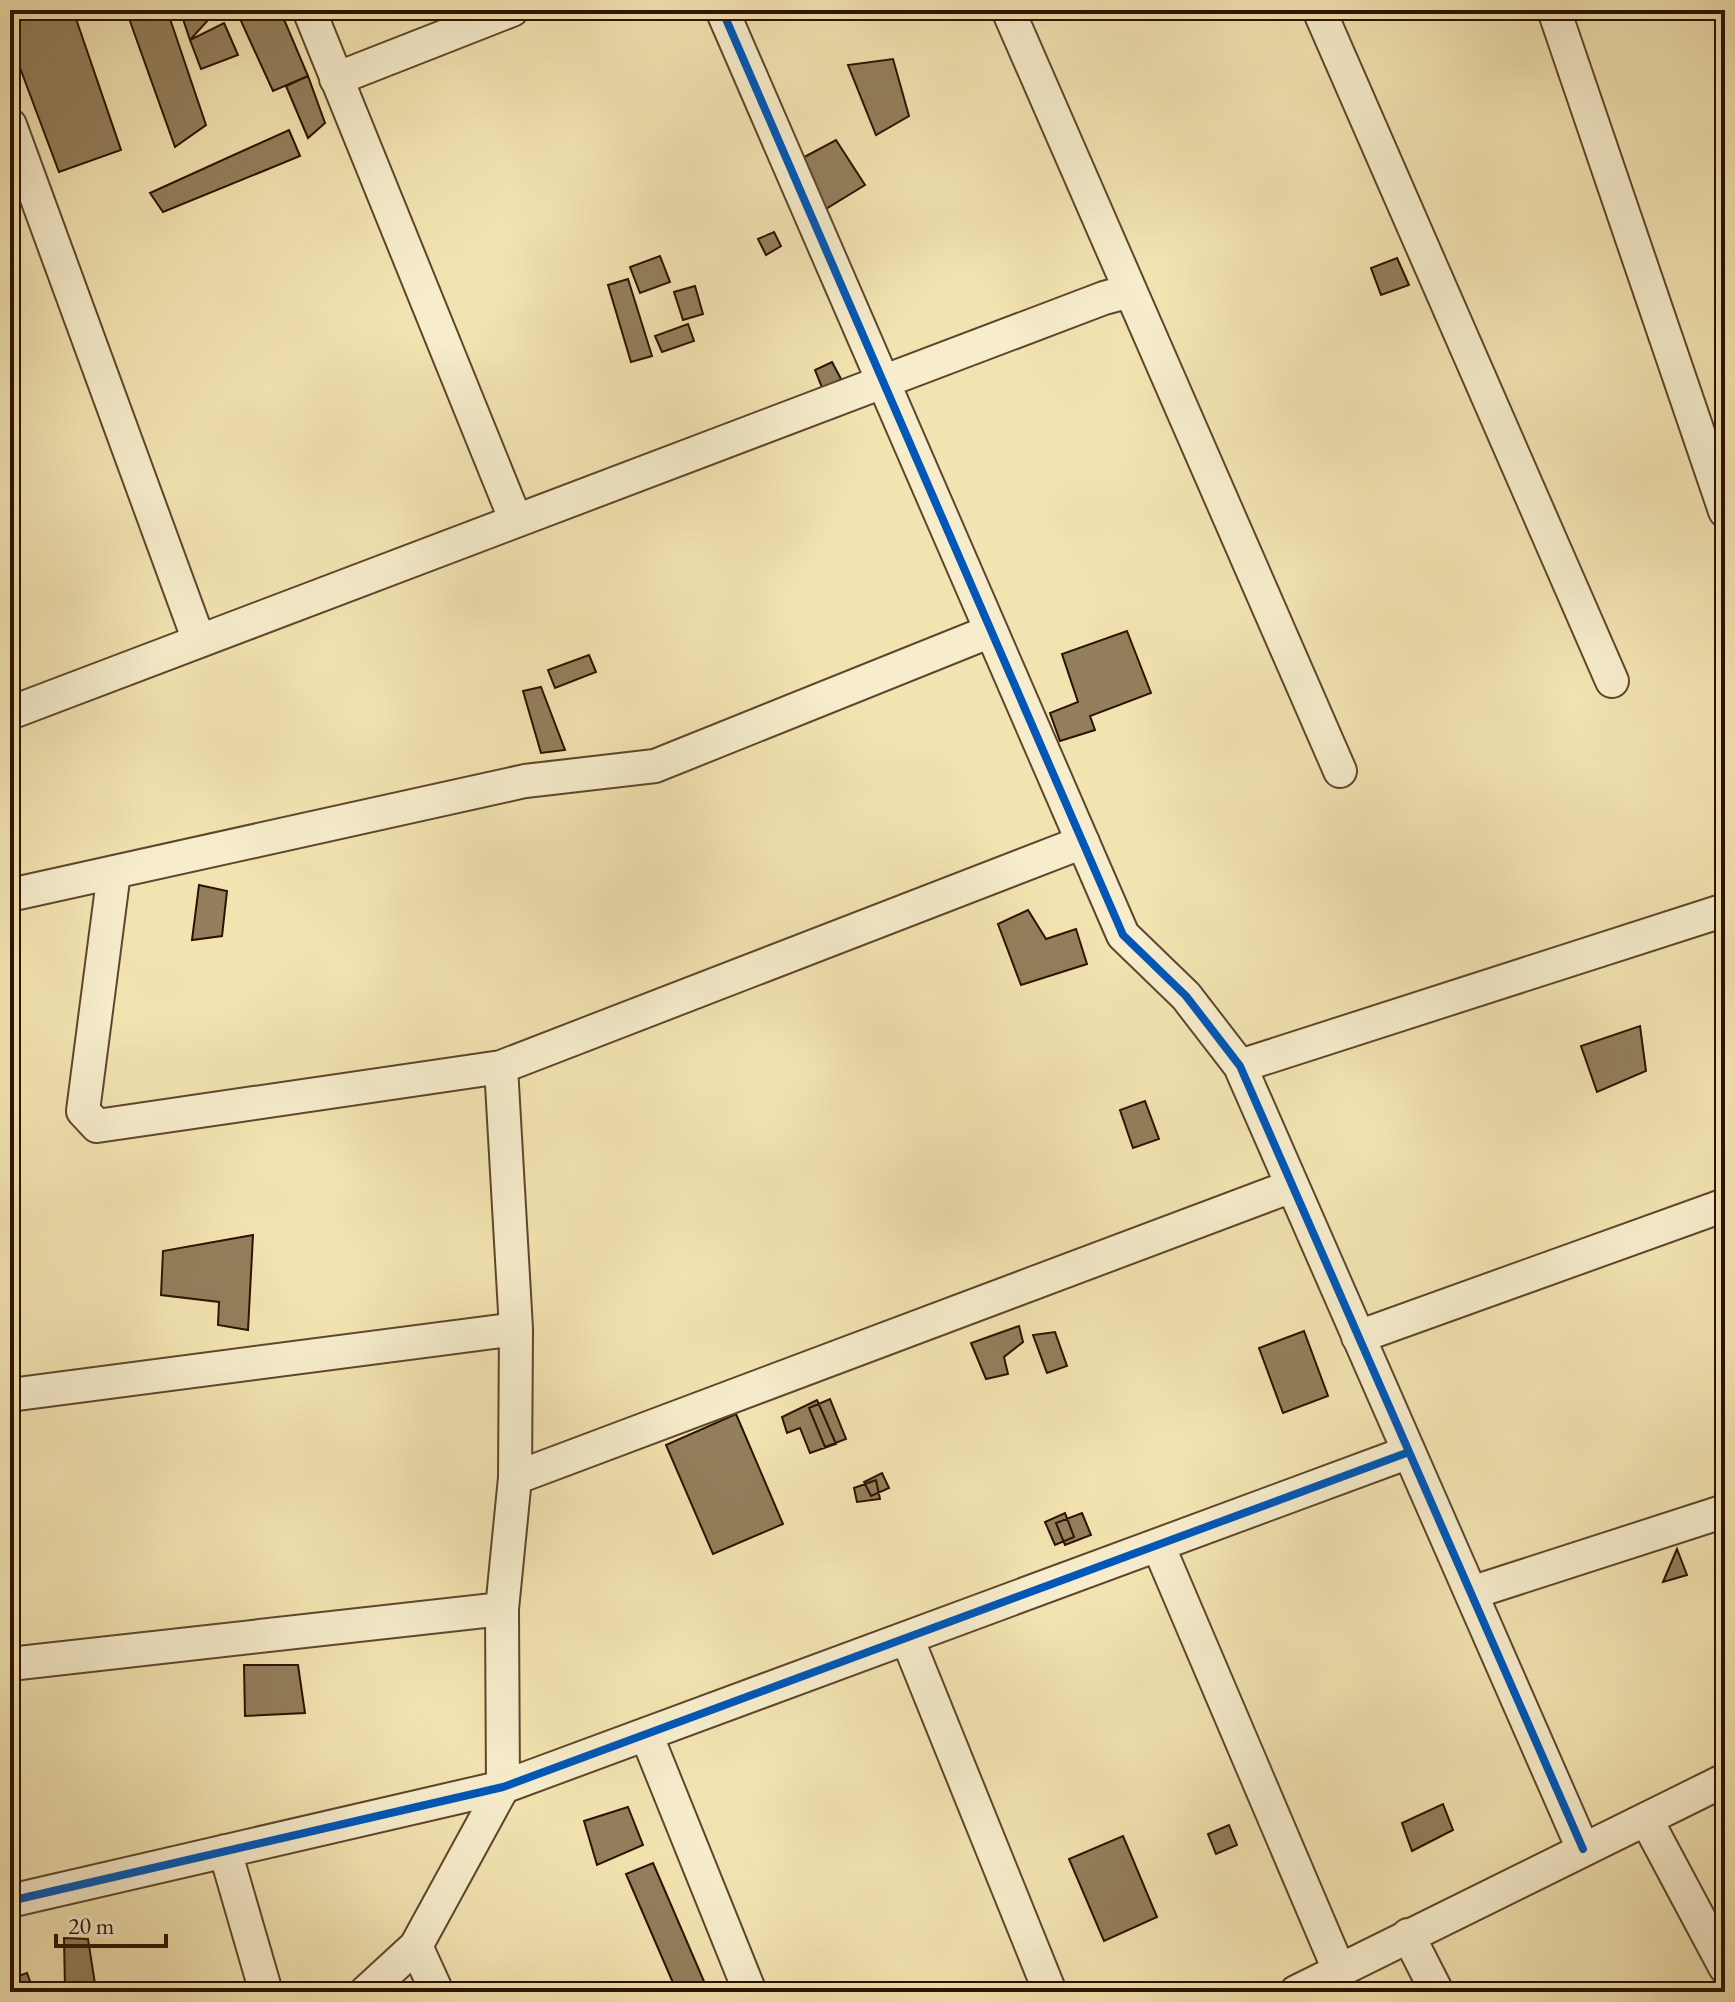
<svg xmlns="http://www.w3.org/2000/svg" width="1735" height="2002" font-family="'EB Garamond',serif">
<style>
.building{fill:#937f5c;stroke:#2d1100;stroke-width:2}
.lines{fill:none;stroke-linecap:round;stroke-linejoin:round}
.minor-casing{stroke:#5e462c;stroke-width:36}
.minor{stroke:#f7edcc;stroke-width:32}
.cycleway-casing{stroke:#f7edcc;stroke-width:13}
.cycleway{stroke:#0057b8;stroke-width:8}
</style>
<rect width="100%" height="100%" fill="#f2e4b1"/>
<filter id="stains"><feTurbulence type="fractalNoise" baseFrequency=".0025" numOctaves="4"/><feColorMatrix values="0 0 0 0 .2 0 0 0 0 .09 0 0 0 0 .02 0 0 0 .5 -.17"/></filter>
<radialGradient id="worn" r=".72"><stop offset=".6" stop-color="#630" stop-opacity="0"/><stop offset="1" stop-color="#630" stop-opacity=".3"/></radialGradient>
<path class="building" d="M10 10H73L121 150 59 172 10 41Z
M126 10H167L206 125 175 147Z
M180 10H208L210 18 190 40Z
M236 10H280L308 76 273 91Z
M224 23 238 55 201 69 190 40Z
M893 59 909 116 876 135 848 65Z
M308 76 325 123 308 138 286 86Z
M289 130 300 156 163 212 150 193Z
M836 140 865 185 824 210 795 162Z
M774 232 781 246 766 255 758 239Z
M660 256 670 282 640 293 630 267Z
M1397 258 1409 285 1381 295 1371 268Z
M628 279 652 356 631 362 608 285Z
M695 286 703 314 683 320 674 292Z
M688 324 694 341 662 352 655 336Z
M832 362 841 379 823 390 815 370Z
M1127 631 1151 693 1090 716 1095 730 1060 741 1050 713 1078 702 1062 654Z
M589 655 596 672 555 688 548 670Z
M541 687 565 750 541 753 523 691Z
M199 885 227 891 222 936 192 940Z
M1028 910 1046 939 1076 929 1087 964 1021 985 998 924Z
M1640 1026 1646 1071 1597 1092 1581 1046Z
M1145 1101 1159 1139 1133 1148 1120 1110Z
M253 1235 248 1330 218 1325 219 1302 161 1295 163 1251Z
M1019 1326 1023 1342 1004 1357 1008 1374 986 1379 971 1343Z
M1304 1331 1328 1396 1283 1413 1259 1348Z
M1055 1332 1067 1366 1047 1373 1033 1335Z
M830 1399 846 1439 825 1447 809 1408Z
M817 1400 836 1444 810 1453 800 1428 787 1433 782 1417Z
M736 1414 783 1524 713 1554 666 1445Z
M882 1473 889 1488 871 1496 864 1482Z
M876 1480 880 1499 857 1502 854 1488Z
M1065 1513 1074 1537 1055 1545 1045 1522Z
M1082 1513 1091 1535 1065 1545 1056 1523Z
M1677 1549 1687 1575 1663 1582Z
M244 1665H298L305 1713 245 1716Z
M1443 1804 1453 1830 1412 1851 1402 1823Z
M628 1807 643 1845 597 1865 584 1821Z
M1229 1825 1237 1845 1216 1854 1208 1834Z
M1123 1836 1157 1917 1104 1941 1069 1859Z
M653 1863 706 1986 677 1992 626 1874Z
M64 1938 88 1939 95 1984 65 1988Z
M27 1973 34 1992H12L10 1979Z"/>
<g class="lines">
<defs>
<path id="minor" d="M309 10 516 521
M722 10 1123 935 1186 996 1240 1066 1583 1849
M1008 10 1340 771
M1319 10 1612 681
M1554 10 1725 511
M336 79 512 10
M10 125 199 641
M10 713 1104 298 1130 291
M114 872 83 1111 97 1126 501 1067 1083 842
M10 895 525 781 655 766 991 631
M1240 1066 1725 910
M1358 1337 1725 1205
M10 1395 516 1329
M515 1478 1292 1186
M1158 1545 1339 1970
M1471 1593 1725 1511
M907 1638 1050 1992
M10 1664 502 1609
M646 1734 750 1992
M1646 1819 1725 1967
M225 1851 266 1992
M10 1901 503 1787 1409 1452
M1408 1935 1437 1992
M416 1946 437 1992
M366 1992 416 1946 503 1787 502 1609 515 1478 516 1329 501 1067
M1296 1992 1725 1780"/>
</defs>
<use href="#minor" class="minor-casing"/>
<use href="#minor" class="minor"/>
<defs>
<path id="cycleway" d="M722 10 1123 935 1186 996 1240 1066 1583 1849
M10 1901 503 1787 1409 1452"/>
</defs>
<use href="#cycleway" class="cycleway-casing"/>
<use href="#cycleway" class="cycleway"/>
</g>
<rect width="1735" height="2002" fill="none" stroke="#f2e4b1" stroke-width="40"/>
<rect x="12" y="12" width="1711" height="1978" fill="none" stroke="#2d1100" stroke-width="4"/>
<rect x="20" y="20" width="1695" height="1962" fill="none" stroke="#2d1100" stroke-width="2"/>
<path d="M56 1934v12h110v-12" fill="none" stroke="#2d1100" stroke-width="4"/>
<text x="68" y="1934" font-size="24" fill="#2d1100" stroke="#f7edcc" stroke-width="6" paint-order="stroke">20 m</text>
<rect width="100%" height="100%" filter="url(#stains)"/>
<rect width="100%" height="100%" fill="url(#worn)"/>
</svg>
